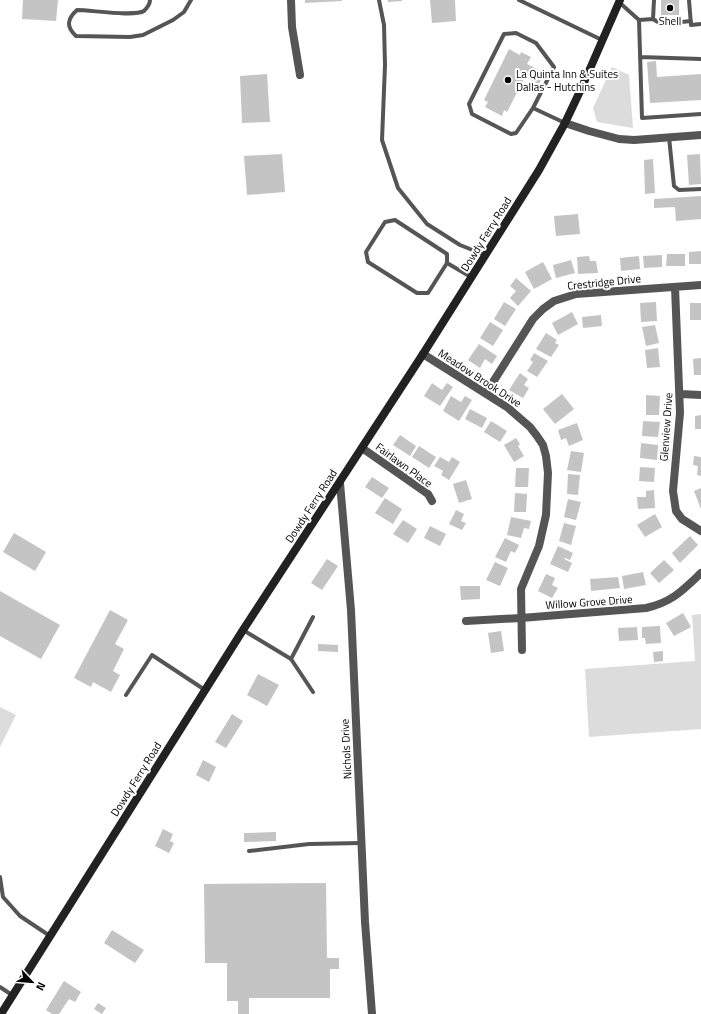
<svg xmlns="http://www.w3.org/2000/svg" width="701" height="1014" font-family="'Titillium Web',sans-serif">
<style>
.green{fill:#dcdcdc}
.building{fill:#c4c4c4}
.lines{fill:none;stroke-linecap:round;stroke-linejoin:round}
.lane{stroke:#555;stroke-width:4}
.street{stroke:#555;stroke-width:8}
.secondary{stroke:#222;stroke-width:8}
.poi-dot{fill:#000;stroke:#fff;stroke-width:1.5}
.labels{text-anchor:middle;stroke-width:4;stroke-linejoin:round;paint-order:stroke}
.poi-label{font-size:11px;fill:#000;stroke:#fff}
.street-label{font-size:11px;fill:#000;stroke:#fff}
</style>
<rect width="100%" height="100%" fill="#fff"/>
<path class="green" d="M612 67 629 75 633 128 597 122 593 108Z
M701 614V729L589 737 585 669 695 661 692 615Z
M0 707 16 715 0 747Z"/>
<path class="building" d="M23 0H58L56 21 22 19Z
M305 0H342V1L305 3Z
M388 0H402V1L388 2Z
M430 0H455L456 21 432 23Z
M661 0H679V15H661Z
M509 49 520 55 521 52 531 57 527 64 544 73 539 84 525 77 507 112 504 110 502 116 485 107 488 102 484 100Z
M656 61 657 77 701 74V100L650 103 647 62Z
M267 74 270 122 242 123 240 76Z
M282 154 285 192 247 195 244 156Z
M700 154 701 184 689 185 687 155Z
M653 159 655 193 645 194 644 160Z
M701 196V219L676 221 675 207 654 208V199Z
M578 214 580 234 556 236 554 216Z
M701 251V264H689V252Z
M667 254H685V266H666Z
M662 255V267L644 268 643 256Z
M589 256 590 261H596L598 273 578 274 577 257Z
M639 256 640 269 621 271 620 258Z
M571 260 575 273 556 278 553 265Z
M543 262 552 279 534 289 525 272Z
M516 278 531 291 518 306 510 298 516 291 510 286Z
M504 302 516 309 505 326 494 319Z
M656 302 657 321 641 322 640 303Z
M690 303H701V320H690Z
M572 312 578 324 558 335 552 323Z
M601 315 602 326 583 328 582 317Z
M490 322 503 330 493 346 480 338Z
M655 325 659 343 646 346 642 327Z
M546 333 557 340 555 343 559 345 551 357 536 349Z
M479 344 497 356 492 364 485 359 480 368 468 360Z
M658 348 660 367 647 368 645 350Z
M534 353 548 361 537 377 527 371 533 362 530 360Z
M701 358V375H694L693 359Z
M520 373 528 379 524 385 529 388 523 398 509 390Z
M432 383 442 390 447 383 453 387 440 406 424 396Z
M562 394 574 409 555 424 543 409Z
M646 395 660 396 659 415H646Z
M451 396 461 402 465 396 472 400 459 421 443 411Z
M470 409 487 418 482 428 465 419Z
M701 415V429H695V416Z
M491 421 507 431 500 442 484 432Z
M643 421 660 422 658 437 642 436Z
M577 423 583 440 569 446 566 438 561 440 558 430Z
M400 435 416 446 410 456 393 445Z
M516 438 520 444 518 446 524 456 514 462 504 445Z
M641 443 658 445 657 460 640 458Z
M419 446 436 457 429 468 412 457Z
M571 451 584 453 581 472 567 470Z
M694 456 701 457V476L697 475 698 466 693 465Z
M440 457 449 462 452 457 460 462 449 480 441 475 443 471 434 466Z
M640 467 655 468 654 482 639 481Z
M516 468H529L528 487H515Z
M568 474 580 475 578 495 567 494Z
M372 477 389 488 382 498 365 487Z
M466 480 472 499 459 503 453 484Z
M701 488V509L694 491Z
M654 490 655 508 638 509 637 497H646V491Z
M515 493 527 494 526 512H514Z
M385 498 402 509 393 524 375 513Z
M568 499 581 502 576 520 564 517Z
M456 510 464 514 461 521 466 523 462 530 449 524Z
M655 514 662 527 645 537 637 525Z
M511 517 531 521 529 529 524 528 521 538 507 535Z
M403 520 417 529 408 543 393 534Z
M564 523 576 526 571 545 559 541Z
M430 526 446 534 440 546 424 538Z
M14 533 46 552 35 571 3 552Z
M690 536 698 545 680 563 672 553Z
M505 538 519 545 515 553 511 551 506 562 495 557Z
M558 546 573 553 570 560 565 558 564 559 572 563 568 572 550 564Z
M327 559 338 566 322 590 311 583Z
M664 560 674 570 659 583 650 573Z
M495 562 508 568 500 586 486 580Z
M643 572 646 585 624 589 622 576Z
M546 574 555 578 552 585 558 588 552 598 538 591Z
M618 577 620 588 591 591 590 579Z
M460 586H480V599L461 600Z
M0 591 60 625 41 659 0 636Z
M110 610 128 620 115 644 124 649 113 671 120 675 111 692 93 682 91 687 74 678Z
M683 613 691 627 674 636 666 623Z
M660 626 661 643 646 644 645 638H642V627Z
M637 627 638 640 619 641 618 628Z
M501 631 504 651 491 653 488 633Z
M318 644 338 645V652L318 651Z
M663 651V661L654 662 653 652Z
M258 674 279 685 267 706 247 695Z
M232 714 243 721 226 748 215 742Z
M203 760 216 767 209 782 196 775Z
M163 829 173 834 170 841 174 843 169 853 155 846Z
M276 832V841L244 842V833Z
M326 883 327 958H339V969H330V998H249V1014H238V1001H227V963H205L204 884Z
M112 930 144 950 135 963 104 943Z
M64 981 81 992 75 1002 69 999 59 1014H52L46 1010Z
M98 1003 106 1008 102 1014 94 1009Z"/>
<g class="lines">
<path class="lane" d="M150 0C150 4 147 8 144 11 134 17 91 10 77 10 67 19 66 27 76 36L130 37 143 35 173 20 184 12 191 0
M379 0 384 25 385 65 382 140 398 188 427 224 460 245 485 255
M519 0 602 40
M689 0 691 25 701 24
M620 3 639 20 642 118 701 114
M653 19 661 24 691 21
M639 20 653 19 654 0
M640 57 701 59
M533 108 554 67 536 43 516 33 504 34 469 104 472 114 511 134 516 133 533 108 565 123
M669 137 674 186 679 190 701 189
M447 263 428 293H417L368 262 366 252 385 222 395 220 447 254V263L471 277
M243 630 291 659 313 692
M291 659 313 617
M126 695 152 655 205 690
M249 851 309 844 361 843
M0 877 3 897 20 916 50 936
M0 987 12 995"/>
<path class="street" d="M291 0 292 27 300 75
M565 123 589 131 619 139 634 140 701 135
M675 287 680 413 673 491 676 511 682 519 701 531
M423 354 507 407 530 427 537 436 543 445 546 456 548 473 546 515 539 546 521 589 522 650
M486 393 533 319 543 309 554 301 576 294 701 285
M680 394 701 395
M362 448 428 494 432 501
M340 483 351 610 365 922 372 1014
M466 621 521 618 646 608C672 602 682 591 701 573"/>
<path class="secondary" d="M1 1014 243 630 423 354 539 170 565 123 582 87 620 0"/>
</g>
<g class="poi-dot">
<circle cx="670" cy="8" r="4"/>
<circle cx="508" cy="80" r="4"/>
</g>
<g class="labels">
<g class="poi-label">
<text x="670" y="25">Shell</text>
<text x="516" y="78" text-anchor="start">La Quinta Inn &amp; Suites<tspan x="516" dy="13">Dallas - Hutchins</tspan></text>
</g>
<g class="street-label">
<text transform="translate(486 234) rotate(-58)" y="4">Dowdy Ferry Road</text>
<text transform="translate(604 282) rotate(-6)" y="4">Crestridge Drive</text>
<text transform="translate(480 378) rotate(33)" y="4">Meadow Brook Drive</text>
<text transform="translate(666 427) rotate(-86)" y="4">Glenview Drive</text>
<text transform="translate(404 465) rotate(36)" y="4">Fairlawn Place</text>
<text transform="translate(311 506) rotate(-57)" y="4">Dowdy Ferry Road</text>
<text transform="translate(589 602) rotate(-4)" y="4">Willow Grove Drive</text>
<text transform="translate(346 749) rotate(-93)" y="4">Nichols Drive</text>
<text transform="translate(136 779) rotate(-58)" y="4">Dowdy Ferry Road</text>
</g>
</g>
<g transform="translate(32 982) rotate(116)" stroke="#ffffff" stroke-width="3" paint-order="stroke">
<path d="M0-3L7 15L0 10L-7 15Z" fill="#000000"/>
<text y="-6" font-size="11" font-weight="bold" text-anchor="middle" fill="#000000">N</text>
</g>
</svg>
